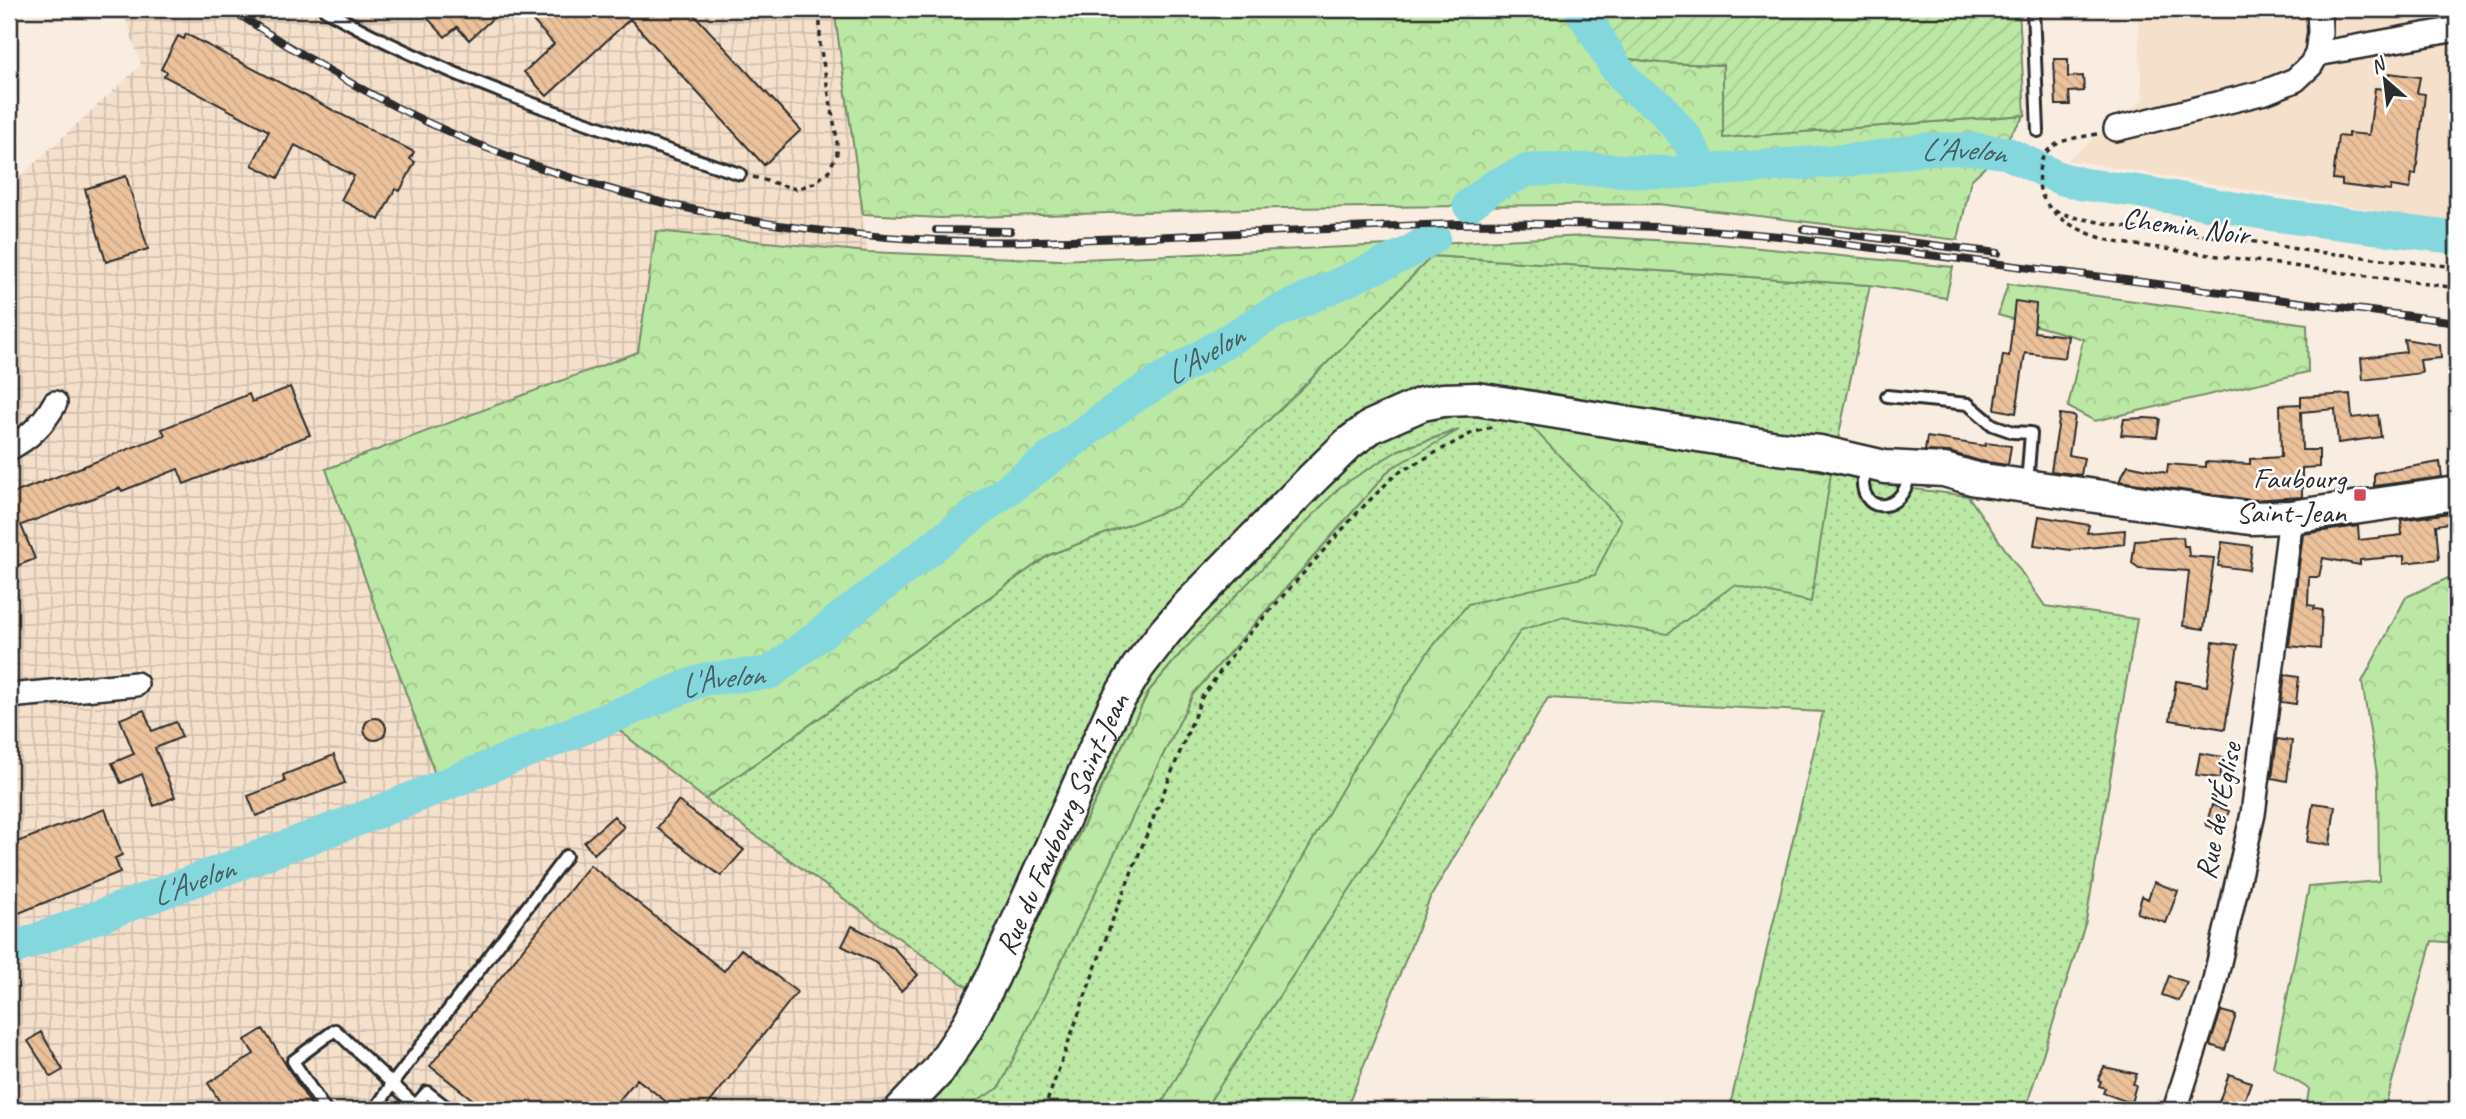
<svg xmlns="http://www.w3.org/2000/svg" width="2466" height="1119" font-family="Caveat,sans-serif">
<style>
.built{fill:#f5e0cc}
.industrial{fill:url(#industrial-grid)}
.grass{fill:url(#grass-dots);stroke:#748a68;stroke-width:2}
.forest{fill:url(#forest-crowns);stroke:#748a68;stroke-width:2}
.garden{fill:url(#garden-furrows);stroke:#748a68;stroke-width:2}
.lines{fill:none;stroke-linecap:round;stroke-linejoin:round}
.river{stroke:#85d7de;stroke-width:33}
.building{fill:url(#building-back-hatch);stroke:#2b2b2b;stroke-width:2}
.lane-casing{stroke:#2b2b2b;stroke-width:16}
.street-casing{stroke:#2b2b2b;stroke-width:28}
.secondary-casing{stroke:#2b2b2b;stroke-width:37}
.path{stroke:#2b2b2b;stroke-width:3.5;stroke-dasharray:5 5;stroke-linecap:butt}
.lane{stroke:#fff;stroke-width:10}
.street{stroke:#fff;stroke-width:23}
.secondary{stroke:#fff;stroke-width:32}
.rail-casing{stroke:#2b2b2b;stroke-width:8}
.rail{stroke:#fff;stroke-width:5;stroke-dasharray:16;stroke-linecap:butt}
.poi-dot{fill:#d1495b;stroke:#fff;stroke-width:2.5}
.labels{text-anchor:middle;stroke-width:5;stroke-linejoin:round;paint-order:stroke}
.street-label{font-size:30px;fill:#2b2b2b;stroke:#fff}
.poi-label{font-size:30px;fill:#2b2b2b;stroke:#fff;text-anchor:end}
.water-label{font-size:32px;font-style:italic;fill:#465f61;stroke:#fff}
</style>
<defs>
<pattern id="industrial-grid" width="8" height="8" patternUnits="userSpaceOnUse" patternTransform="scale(1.75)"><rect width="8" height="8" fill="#f5e0cc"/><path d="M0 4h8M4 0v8" fill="none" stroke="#d2c0af"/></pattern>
<pattern id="grass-dots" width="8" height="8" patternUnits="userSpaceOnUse" patternTransform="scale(1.75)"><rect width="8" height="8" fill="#bce8a5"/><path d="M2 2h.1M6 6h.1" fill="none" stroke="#a2c78e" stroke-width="1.8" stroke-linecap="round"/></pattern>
<pattern id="forest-crowns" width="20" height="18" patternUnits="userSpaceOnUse" patternTransform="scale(1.75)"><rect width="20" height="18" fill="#bce8a5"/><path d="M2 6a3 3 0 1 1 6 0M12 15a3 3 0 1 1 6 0" fill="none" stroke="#a2c78e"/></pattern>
<pattern id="garden-furrows" width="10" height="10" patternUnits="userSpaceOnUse" patternTransform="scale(1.75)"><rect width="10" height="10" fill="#bce8a5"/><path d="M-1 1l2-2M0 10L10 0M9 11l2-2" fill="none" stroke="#a2c78e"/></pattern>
<pattern id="building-back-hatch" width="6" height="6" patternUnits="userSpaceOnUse" patternTransform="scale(1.75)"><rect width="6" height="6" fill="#ecc29c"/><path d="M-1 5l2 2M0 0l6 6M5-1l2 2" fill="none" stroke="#cba787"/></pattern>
</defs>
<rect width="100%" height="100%" fill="#f9ede1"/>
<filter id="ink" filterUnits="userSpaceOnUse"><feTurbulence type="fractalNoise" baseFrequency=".0143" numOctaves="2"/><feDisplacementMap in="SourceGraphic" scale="14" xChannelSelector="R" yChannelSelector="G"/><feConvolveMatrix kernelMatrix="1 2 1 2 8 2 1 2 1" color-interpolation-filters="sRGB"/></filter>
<g filter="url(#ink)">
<path class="built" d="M2137 9H2457V224L2067 160 2143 100Z"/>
<path class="industrial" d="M122 9H834L868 252 656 231 639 352 326 469 437 780 605 719 705 799 995 1007 928 1110H9V171L16 180 141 65Z"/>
<path class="grass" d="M1432 256 1870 285 1831 473 1906 488 1968 496 2045 606 2137 619 2086 921 2025 1110H1729L1823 712 1548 698 1430 898 1346 1110H961L999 1087 1193 694 1390 469 1454 431 1399 450 1181 653 1149 691 995 1007 705 799 1049 555 1181 504 1309 381Z"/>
<path class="forest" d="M834 9H1572L1601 55 1661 63 1723 65 1724 138 2025 115 1986 166 1971 180 1958 240 1658 204 1283 208 940 218 863 214Z
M656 231 868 252 1060 260 1588 236 1719 244 1953 267 1946 298 1870 285 1432 256 1309 381 1181 505 1049 555 705 799 605 719 437 780 326 469 638 352Z
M2008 284 2307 324 2308 372 2095 421 2068 407 2083 339 1998 315Z
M1526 421 1831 473 1811 602 1734 585 1667 634 1563 617 1521 630 1204 1110H1158L1357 763 1428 652 1468 604 1595 575 1621 520Z
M1459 430 1390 469 1193 694 999 1088 961 1110H928L995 1007 1149 691 1181 653 1341 486 1399 450Z
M2457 574V943L2432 941 2384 1110H2306L2309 1089 2273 1067 2309 887 2379 881 2378 780 2362 682 2406 597Z"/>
<path class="garden" d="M1572 9H2019L2025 115 1723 138V65L1661 63 1601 55Z"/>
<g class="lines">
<g class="river">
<path d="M1581 9 1616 68 1634 89 1661 107 1686 138 1705 171"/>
<path id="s1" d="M1469 205 1494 186 1528 170 1596 169 1672 173 1862 159 1925 149H1977L2007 153 2059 178 2082 184 2135 191 2274 215 2457 238"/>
<path id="s2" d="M9 950 378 812 705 679 770 673 987 505 1127 401 1268 316 1408 253 1434 237"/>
</g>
</g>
<path class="building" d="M419 9H503L469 40 457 27 445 37Z
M522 9H689L801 130 764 165 630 19 547 96 524 72 554 44Z
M186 34 414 152 410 159 415 162 400 191 395 189 379 220 341 200 354 176 295 145 278 178 252 165 269 131 164 76 167 72 161 69 178 36 184 39Z
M2054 59H2068V77L2083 76 2084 91 2069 92 2070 105H2056Z
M2389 73 2420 77 2417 93 2425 94 2416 174H2412L2410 189 2391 186 2390 191 2342 185V180L2333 179 2338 136 2348 137V133L2369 135 2375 88 2387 89Z
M126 176 148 249 106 262 85 189Z
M2015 301 2036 304 2034 332 2068 336 2065 358 2025 353 2016 413 1995 409 2003 355 2009 356Z
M2404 339 2440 345 2441 358 2420 360 2422 373 2363 380 2361 358 2406 352Z
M290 387 310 435 184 484 178 469 122 491 120 488 21 525 35 559 9 569V495L165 435 162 429 249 394 252 402Z
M2350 394 2352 418 2378 415 2381 437 2338 443 2335 409 2301 412 2302 450H2319V467L2302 468V497L2251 500 2119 481 2128 465 2167 473 2168 464 2205 467V462L2250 464V459L2281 457 2280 405 2301 404V408V397Z
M2060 414 2075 416 2069 455 2084 458 2081 475 2051 471Z
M2145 418 2160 419 2157 437 2121 435 2124 419Z
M1927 437 1985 446 1986 443 2011 446 2008 465 1980 461 1949 452 1925 451Z
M2440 462 2442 477 2374 486V473Z
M2457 512V522L2436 525 2439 559 2404 563V556L2360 560V565L2323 558 2319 577H2309L2308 605 2315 606 2314 609 2322 610 2320 649 2289 646 2303 534 2358 526 2359 540 2402 535 2401 520Z
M2039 516 2089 525 2087 533 2125 530 2124 544 2071 550 2034 545Z
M2183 537 2184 546H2188L2189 556 2214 558 2204 629 2183 626 2189 571 2139 568 2132 563 2135 540Z
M2222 542 2252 546 2249 570 2218 566Z
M2213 642 2238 645 2225 729 2170 720 2176 681 2207 686Z
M2285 675 2299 677 2296 704 2281 702Z
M144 710 152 731 176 722 182 737 155 748 175 797 154 806 142 774 121 783 112 763 134 754 120 719Z
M364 729a11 11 0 1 1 22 0a11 11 0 1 1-22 0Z
M2277 739 2292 741 2287 781 2272 778Z
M2200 753 2223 757 2220 778 2196 775Z
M334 755 345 783 256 816 248 796 285 782 283 775Z
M678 801 744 850 721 876 657 828Z
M2313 803 2335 806 2330 845 2307 842Z
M2212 805 2229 811 2221 831 2206 825Z
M105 809 122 855 115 858 120 872 9 917V845Z
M614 816 624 827 594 854 584 842Z
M590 865 724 971 741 949 797 992 704 1110H677L637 1079 611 1110H486L430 1066Z
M2154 882 2178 891 2166 923 2137 913 2142 896 2148 899Z
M852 926 893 947 918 975 901 991 876 963 842 946Z
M2169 976 2187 982 2179 1001 2162 995Z
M2221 1011 2236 1015 2225 1050 2210 1045Z
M263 1029 273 1044 314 1110H225L208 1083 254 1054 245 1040Z
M41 1032 63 1070 51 1077 28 1041Z
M2104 1067 2137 1074 2133 1084 2136 1085 2131 1103 2103 1093 2105 1088 2099 1086 2101 1081 2098 1080Z
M2229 1074 2251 1082 2244 1101 2240 1110H2216Z"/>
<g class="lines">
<defs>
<path id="lane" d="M324 9C455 84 598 127 740 174
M2033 9 2038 131
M1887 396 1968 404 1993 425 2013 432 2031 433 2027 484
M1872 469 1863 477C1860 513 1896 514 1907 484
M325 1110 293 1061 335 1030 415 1105
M375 1110 392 1084 566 856
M411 1110 427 1092 450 1110"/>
<path id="street" d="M2317 54 2457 29
M2116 129 2265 92 2295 80 2311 65 2317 54 2320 32 2319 9
M9 448C30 438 44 423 55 403
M9 696 136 684
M2175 1110 2211 997 2253 814 2291 517"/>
<g id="secondary">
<path id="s3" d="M901 1110 938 1071 966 1029 993 977 1114 707 1138 667 1165 632 1187 607 1313 478 1349 443 1372 426 1422 404 1443 400 1477 399 1778 448 1820 452 1885 467 1944 470 1976 479 2250 518 2291 517 2457 493"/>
</g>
</defs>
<use href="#lane" class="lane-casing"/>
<use href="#street" class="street-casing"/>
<use href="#secondary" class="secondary-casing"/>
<path class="path" d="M2097 134C2083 137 2067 138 2055 145 2045 151 2040 160 2039 172 2033 215 2087 236 2121 243L2457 288
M753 177 796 189 814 183 828 172 837 154V139L820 45V9
M2055 211 2073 217 2130 228 2232 238 2308 251 2457 267
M1044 1110 1114 916 1202 697 1240 644 1358 512 1396 474 1472 433 1492 427"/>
<use href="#lane" class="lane"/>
<use href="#street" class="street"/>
<use href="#secondary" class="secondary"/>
<defs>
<path id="rail" d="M231 9C284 45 339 78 396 107 569 195 769 235 962 241 1015 243 1069 240 1122 238 1235 234 1347 227 1459 224 1566 222 1673 226 1779 236L2457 322
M1803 229 1998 253
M936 230 1010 231"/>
</defs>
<use href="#rail" class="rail-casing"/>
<use href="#rail" class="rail"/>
</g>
</g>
<rect class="poi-dot" x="2353" y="488" width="14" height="14" rx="3.5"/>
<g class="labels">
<g class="street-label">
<text transform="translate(2186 226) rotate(8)" y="10">Chemin Noir</text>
<text transform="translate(2218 811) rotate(-79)" y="10">Rue de l'Église</text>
<text dy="10" stroke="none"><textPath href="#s3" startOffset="331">Rue du Faubourg Saint-Jean</textPath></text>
</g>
<g class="poi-label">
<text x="2346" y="488">Faubourg<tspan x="2346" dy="34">Saint-Jean</tspan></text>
</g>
<g class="water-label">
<text dy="11" stroke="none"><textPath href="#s1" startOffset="506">L'Avelon</textPath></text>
<text dy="11" stroke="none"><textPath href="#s2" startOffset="1351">L'Avelon</textPath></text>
<text dy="11" stroke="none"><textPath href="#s2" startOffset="763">L'Avelon</textPath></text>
<text dy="11" stroke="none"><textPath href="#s2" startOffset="196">L'Avelon</textPath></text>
</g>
</g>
<rect width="2466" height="1119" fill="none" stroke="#fff" stroke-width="35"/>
<rect x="18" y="18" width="2431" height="1084" fill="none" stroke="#2b2b2b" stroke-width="2.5" filter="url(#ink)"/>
<g transform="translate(2385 80) rotate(332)" stroke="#ffffff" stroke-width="5" paint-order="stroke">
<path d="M0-5L12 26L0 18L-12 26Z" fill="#2b2b2b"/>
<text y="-10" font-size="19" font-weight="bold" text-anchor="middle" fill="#2b2b2b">N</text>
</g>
</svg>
